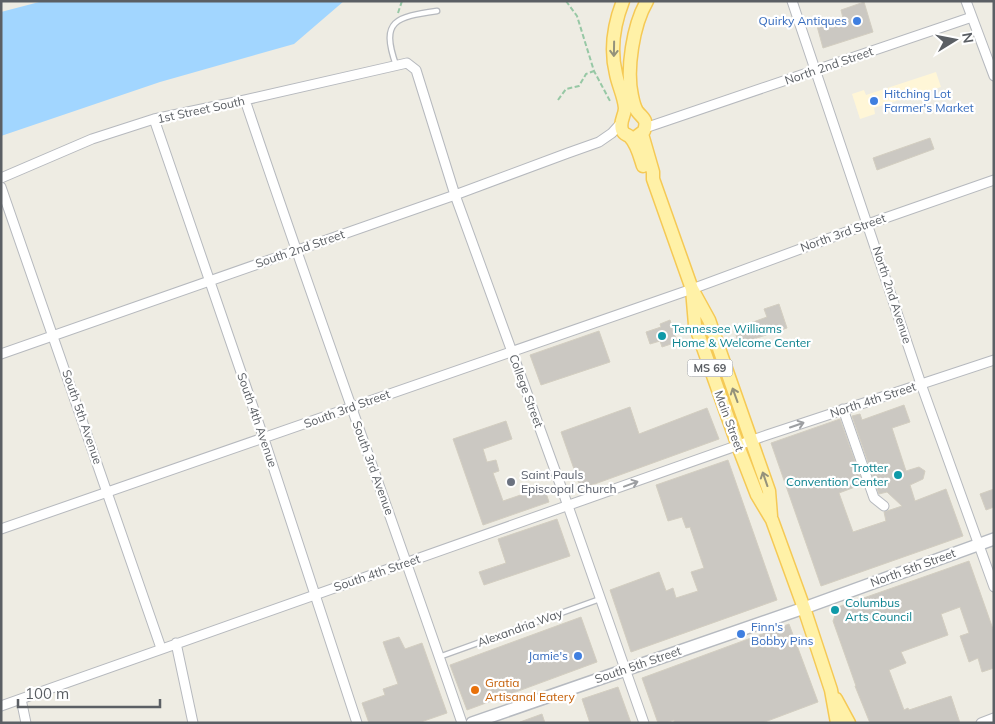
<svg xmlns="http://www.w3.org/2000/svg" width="995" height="724" font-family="Mulish,sans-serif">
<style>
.commercial{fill:#fff6d7}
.water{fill:#a2d6ff}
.building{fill:#cbc8c2;stroke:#d3cec1}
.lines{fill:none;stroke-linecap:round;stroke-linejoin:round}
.lane-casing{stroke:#b6b9be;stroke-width:7}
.street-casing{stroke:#b6b9be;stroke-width:11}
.secondary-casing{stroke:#b6bac0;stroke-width:14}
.primary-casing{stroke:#f5c955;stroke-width:15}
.path{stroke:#97c8a5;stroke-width:2;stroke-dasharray:5 2.5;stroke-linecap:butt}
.lane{stroke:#fff;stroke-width:4.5}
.street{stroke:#fff;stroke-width:9}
.secondary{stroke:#fff;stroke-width:11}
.primary{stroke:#fff1a7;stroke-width:12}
.oneway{stroke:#94927b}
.oneway2{stroke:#9d9fa2}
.shop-dot{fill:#3f7fe0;stroke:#fff;stroke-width:2}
.culture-dot{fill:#0f9aa8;stroke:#fff;stroke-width:2}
.worship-dot{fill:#6b7280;stroke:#fff;stroke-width:2}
.food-dot{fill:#e8710a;stroke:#fff;stroke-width:2}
.labels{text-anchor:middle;stroke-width:4.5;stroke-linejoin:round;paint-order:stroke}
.shield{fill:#fff;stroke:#8c8f92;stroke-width:1}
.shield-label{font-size:11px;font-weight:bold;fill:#5b5f64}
.shop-label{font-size:12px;fill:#366cbe;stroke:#fff;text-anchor:end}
.street-label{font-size:12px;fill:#5b5f64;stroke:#fff}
.culture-label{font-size:12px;fill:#0d838f;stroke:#fff;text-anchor:start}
.worship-label{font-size:12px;fill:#5b616d;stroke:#fff;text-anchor:start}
.food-label{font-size:12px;fill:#c56008;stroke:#fff;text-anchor:start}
</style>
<rect width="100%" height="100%" fill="#eeece3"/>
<path class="commercial" d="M936 72 941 87 874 108 875 114 860 119 852 94 864 90 866 95Z"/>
<path class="water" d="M43 1H344L294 44 160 82 1 136V12Z"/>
<path class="building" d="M864 2 873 32 823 48 817 26 843 18 841 10Z
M930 138 934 149 877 170 873 158Z
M779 304 787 328 739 344 734 329 767 317 764 309Z
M670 320 677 342 662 347 660 341 650 344 646 332 661 327 660 324Z
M599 331 610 362 541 385 530 355Z
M904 405 910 422 892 428 906 471 919 467 925 471 923 479 910 485 915 501 946 489 963 536 821 586 771 443 840 419 863 484 839 493 853 532 886 521 884 512 902 506 887 492 879 494 852 416 860 414 862 420Z
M630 407 639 434 707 408 719 439 581 489 561 432Z
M506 421 512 439 483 449 487 462 496 460 499 471 493 473 503 501 544 487 549 502 483 525 453 439Z
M728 460 777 600 631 652 610 590 659 572 666 591 673 588 676 598 698 591 691 572 704 568 690 527 686 528 682 517 668 521 656 485Z
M994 489V507L986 510 980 494Z
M557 519 570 556 484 585 479 572 506 563 498 539Z
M969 561 994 632V668L982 672 978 658 969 662 960 636 969 633 960 607 941 614 948 635 901 652 906 663 889 670 904 710 908 708 909 710 951 696 960 723H870L855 686H856L833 621 838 607Z
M581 617 597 662 467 710 450 665Z
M789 624 818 702 762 723H674V720L666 723H658L642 678Z
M399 637 405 649 422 643 447 713 418 723H369L362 703 385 695 383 689 398 684 383 642Z
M618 687 631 723H590L582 699Z
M542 714 545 723H520V722Z"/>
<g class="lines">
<defs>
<path id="lane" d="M396 65C380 20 396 17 437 11
M439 657 600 599"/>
<path id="street" d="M792 1 921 384 994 587
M966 1 994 76
M245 100C315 309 391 515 462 723
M154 119 264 439 357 723
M645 128 972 17
M1 178 92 139 154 119 245 100 407 63 416 70 455 195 568 506 644 723
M1 187 161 648
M1 354 455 195 568 153 599 142 612 133 621 123
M843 409 874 498 884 506
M1 529 692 289 868 224 994 180
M176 643 193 723
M21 699 26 723
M1 706 767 435 994 360
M981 723 994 718"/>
<path id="secondary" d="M472 723 804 608 994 539"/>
<path id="primary" d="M623 1C614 24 610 50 616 74 618 85 624 96 625 108 625 116 619 121 622 130 624 135 627 134 630 137 637 144 640 157 643 166
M642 134 653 172V179L692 289 709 320 769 491 771 516
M636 137 644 131C648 119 643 119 637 111 635 108 633 101 632 96 626 70 633 25 647 1
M692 289 695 325 738 446 757 495 772 520 804 608 831 690 837 723
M836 699 849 723"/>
</defs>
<use href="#lane" class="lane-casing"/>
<use href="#street" class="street-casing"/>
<use href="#secondary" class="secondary-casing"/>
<use href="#primary" class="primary-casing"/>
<path class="path" d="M566 1 577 16 594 71 610 101
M398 13 402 1
M558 100 566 89 579 86 586 74 594 71"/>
<use href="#lane" class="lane"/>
<use href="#street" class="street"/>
<use href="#secondary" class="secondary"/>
<use href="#primary" class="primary"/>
</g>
<defs><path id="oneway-shaft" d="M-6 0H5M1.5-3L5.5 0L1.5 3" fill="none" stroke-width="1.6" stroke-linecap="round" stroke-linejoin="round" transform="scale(1.25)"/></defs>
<g class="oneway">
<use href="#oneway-shaft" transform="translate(614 49) rotate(91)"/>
<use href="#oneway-shaft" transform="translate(735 395) rotate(-110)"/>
<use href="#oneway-shaft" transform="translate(765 479) rotate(-109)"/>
</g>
<g class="oneway2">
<use href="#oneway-shaft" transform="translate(797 425) rotate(-19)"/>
<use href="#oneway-shaft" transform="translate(631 484) rotate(-20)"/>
</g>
<g class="shop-dot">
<circle cx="857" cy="21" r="5"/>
<circle cx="874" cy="101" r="5"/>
<circle cx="741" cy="634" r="5"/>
<circle cx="578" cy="656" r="5"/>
</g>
<g class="culture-dot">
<circle cx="662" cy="336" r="5"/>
<circle cx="898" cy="475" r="5"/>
<circle cx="835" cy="610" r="5"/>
</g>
<circle class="worship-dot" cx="511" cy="482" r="5"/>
<circle class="food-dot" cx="475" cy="690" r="5"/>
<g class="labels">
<rect class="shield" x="687.5" y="359.5" width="45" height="17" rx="4"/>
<g class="shield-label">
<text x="710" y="372">MS 69</text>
</g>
<g class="shop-label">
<text x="847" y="25">Quirky Antiques</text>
<text x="884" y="98" text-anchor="start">Hitching Lot<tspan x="884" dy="14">Farmer's Market</tspan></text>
<text x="751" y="631" text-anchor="start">Finn's<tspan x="751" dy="14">Bobby Pins</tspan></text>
<text x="568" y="660">Jamie's</text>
</g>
<g class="street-label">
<text transform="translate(829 66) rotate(-19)" y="4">North 2nd Street</text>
<text transform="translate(201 110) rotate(-12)" y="4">1st Street South</text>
<text transform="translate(843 233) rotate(-20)" y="4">North 3rd Street</text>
<text transform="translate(300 249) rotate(-19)" y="4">South 2nd Street</text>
<text transform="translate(892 295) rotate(72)" y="4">North 2nd Avenue</text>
<text transform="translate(526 391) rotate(70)" y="4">College Street</text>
<text transform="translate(873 400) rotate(-18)" y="4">North 4th Street</text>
<text transform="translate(347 409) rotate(-20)" y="4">South 3rd Street</text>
<text transform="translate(82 417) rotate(71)" y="4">South 5th Avenue</text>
<text transform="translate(257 420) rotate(71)" y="4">South 4th Avenue</text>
<text transform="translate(729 421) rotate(70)" y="4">Main Street</text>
<text transform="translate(373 468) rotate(70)" y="4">South 3rd Avenue</text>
<text transform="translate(913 568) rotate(-20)" y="4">North 5th Street</text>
<text transform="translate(377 573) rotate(-19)" y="4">South 4th Street</text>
<text transform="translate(520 628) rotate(-20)" y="4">Alexandria Way</text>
<text transform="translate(638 665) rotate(-19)" y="4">South 5th Street</text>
</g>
<g class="culture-label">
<text x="672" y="333">Tennessee Williams<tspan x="672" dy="14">Home &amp; Welcome Center</tspan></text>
<text x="888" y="472" text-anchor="end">Trotter<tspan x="888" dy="14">Convention Center</tspan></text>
<text x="845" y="607">Columbus<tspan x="845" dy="14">Arts Council</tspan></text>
</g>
<g class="worship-label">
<text x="521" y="479">Saint Pauls<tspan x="521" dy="14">Episcopal Church</tspan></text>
</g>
<g class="food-label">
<text x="485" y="687">Gratia<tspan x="485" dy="14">Artisanal Eatery</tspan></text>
</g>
</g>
<rect width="995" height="724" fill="none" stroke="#5b5f64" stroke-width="5"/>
<g transform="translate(955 40) rotate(80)" stroke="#ffffff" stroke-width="4" paint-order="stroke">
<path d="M0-4L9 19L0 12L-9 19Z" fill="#5b5f64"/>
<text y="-8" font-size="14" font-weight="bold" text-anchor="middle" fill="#5b5f64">N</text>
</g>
<path d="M18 699v8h142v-8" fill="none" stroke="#5b5f64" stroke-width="2.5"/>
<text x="25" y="699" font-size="15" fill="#5b5f64" stroke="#ffffff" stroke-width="4" paint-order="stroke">100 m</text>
</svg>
